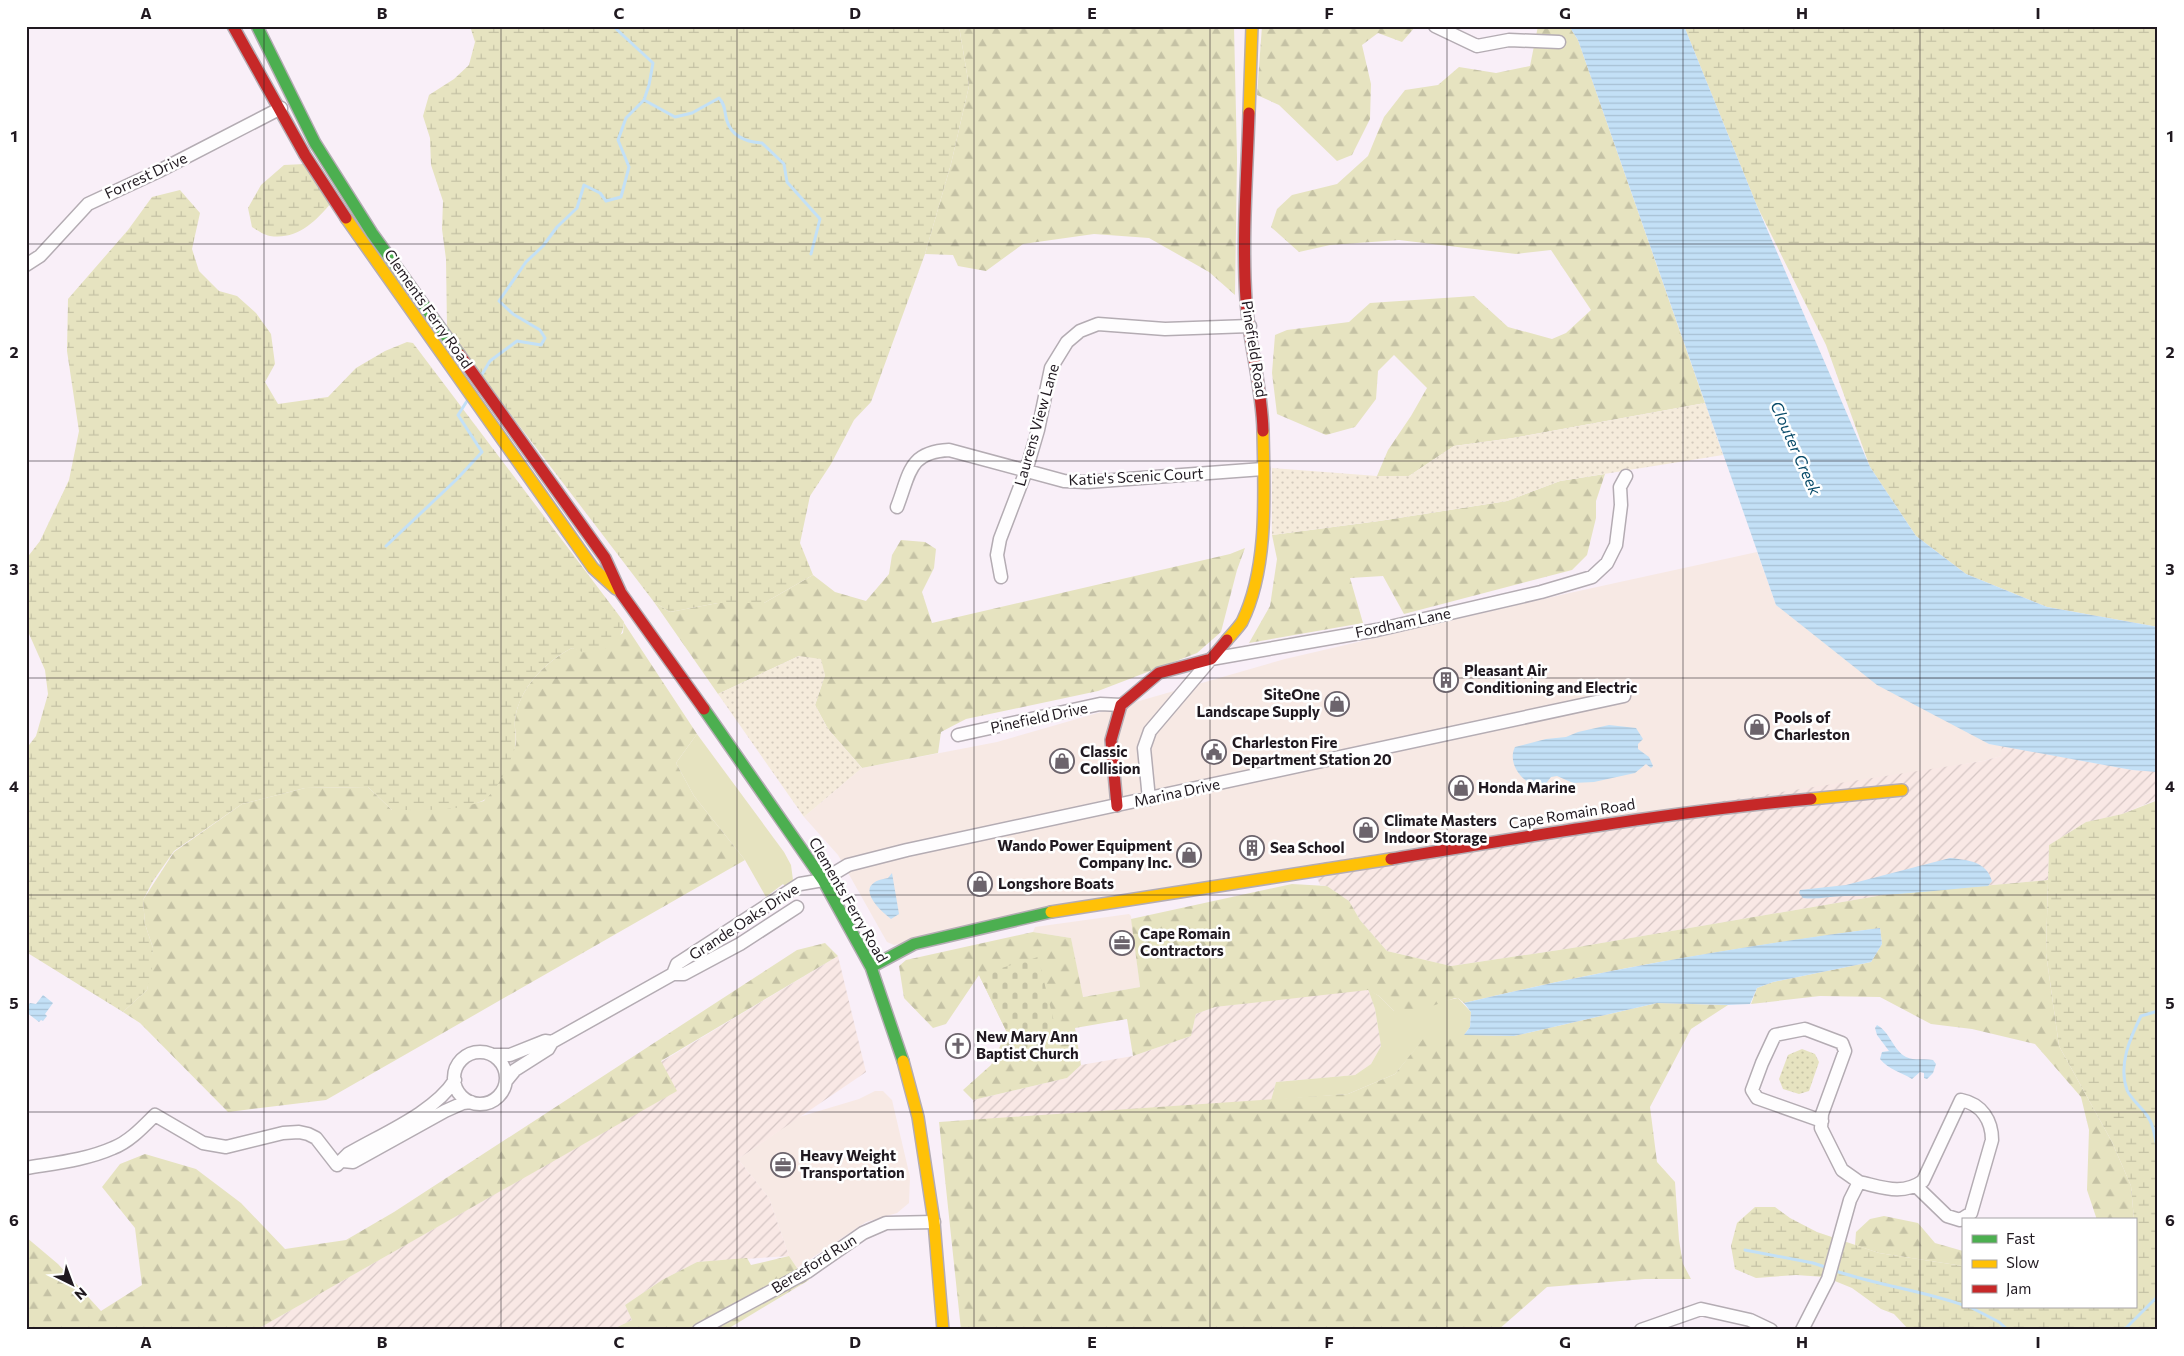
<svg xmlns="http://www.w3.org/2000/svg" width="2184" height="1356" font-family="Commissioner,sans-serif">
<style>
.commercial{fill:#f7e9e4}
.industrial{fill:url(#industrial-furrows)}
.green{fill:#e6e3c0}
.forest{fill:url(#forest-firs)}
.wetland{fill:url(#wetland-marsh)}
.sand{fill:url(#sand-dots)}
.cemetery{fill:url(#cemetery-stones)}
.park{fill:url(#park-dots)}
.water{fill:url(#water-rules)}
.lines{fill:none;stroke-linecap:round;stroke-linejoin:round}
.stream{stroke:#c3e0f6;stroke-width:3}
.street-casing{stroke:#b4acb3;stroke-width:15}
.fast-casing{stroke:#b4acb3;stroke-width:14}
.slow-casing{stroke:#b4acb3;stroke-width:14}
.jam-casing{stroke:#b4acb3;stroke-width:14}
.street{stroke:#fefdfe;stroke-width:12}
.fast{stroke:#4caf50;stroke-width:11}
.slow{stroke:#ffc107;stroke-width:11}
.jam{stroke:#c62828;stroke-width:11}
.grid{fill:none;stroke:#201920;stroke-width:1;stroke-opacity:0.55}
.labels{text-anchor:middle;stroke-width:5;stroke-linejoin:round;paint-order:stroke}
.street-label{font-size:15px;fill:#201920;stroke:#fff}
.poi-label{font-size:15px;font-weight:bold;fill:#201920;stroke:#fff;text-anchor:start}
.water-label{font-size:16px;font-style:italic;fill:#0a4c6a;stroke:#fff}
.neatline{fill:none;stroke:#201920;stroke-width:2}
.grid-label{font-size:16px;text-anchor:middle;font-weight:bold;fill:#201920}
</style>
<defs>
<pattern id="industrial-furrows" width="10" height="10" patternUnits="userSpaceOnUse" patternTransform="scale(1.25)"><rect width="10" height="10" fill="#f9e8e5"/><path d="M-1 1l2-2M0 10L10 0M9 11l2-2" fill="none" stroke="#d5c6c4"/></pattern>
<pattern id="forest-firs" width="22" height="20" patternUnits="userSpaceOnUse" patternTransform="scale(1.25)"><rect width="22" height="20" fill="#e6e3c0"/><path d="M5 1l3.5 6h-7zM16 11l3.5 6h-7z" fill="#c5c2a5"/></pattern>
<pattern id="wetland-marsh" width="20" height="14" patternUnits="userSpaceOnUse" patternTransform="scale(1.25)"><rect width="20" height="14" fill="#e6e3c0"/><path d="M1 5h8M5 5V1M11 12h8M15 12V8" fill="none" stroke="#c5c2a5"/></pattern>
<pattern id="sand-dots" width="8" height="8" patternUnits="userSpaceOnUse" patternTransform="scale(1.25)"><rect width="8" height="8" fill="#f5ebdb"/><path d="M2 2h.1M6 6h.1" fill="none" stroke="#d2c9bc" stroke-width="1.8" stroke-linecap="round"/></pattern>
<pattern id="cemetery-stones" width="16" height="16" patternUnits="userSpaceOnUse" patternTransform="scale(1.25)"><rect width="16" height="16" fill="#e6e3c0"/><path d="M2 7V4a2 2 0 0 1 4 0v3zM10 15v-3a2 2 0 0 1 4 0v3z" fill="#c5c2a5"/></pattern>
<pattern id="park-dots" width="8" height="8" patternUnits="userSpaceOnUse" patternTransform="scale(1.25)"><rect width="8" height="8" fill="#e6e3c0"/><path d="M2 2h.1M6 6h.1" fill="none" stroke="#c5c2a5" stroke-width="1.8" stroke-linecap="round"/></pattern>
<pattern id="water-rules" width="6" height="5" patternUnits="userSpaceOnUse" patternTransform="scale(1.25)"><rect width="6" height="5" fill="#c3e0f6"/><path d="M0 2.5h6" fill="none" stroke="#a7c0d3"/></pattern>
</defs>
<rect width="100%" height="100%" fill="#f9eff8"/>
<path class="commercial" d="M1757 552 1776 605 1989 744 2002 746V756L1983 761 894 945 887 942 838 855 804 817 862 768 997 742 1285 659 1565 594Z
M1129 914 1131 916 1140 987 1082 997 1071 938 1033 932 1035 927Z
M875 1091H883L892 1100 910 1177 909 1203 897 1213 866 1222 797 1268 789 1256 769 1198 738 1159 799 1117 859 1099Z"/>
<path class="industrial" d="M2002 746 2132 770 2158 772V799L2122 814 2086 822 2049 845 2048 880 1883 895 1572 948 1451 966 1387 951 1360 920 1349 901 1327 886 1320 885 1312 864 1983 761 2001 756Z
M838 956 866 1072 738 1159 769 1198 789 1256 697 1262 662 1280 625 1305 632 1320 611 1330H256L676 1091 661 1062Z
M1368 989 1375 1009 1381 1046 1371 1064 1355 1075 1276 1082 1271 1100 975 1120 973 1100 1067 1078 1081 1065 1133 1056 1191 1036 1196 1014 1215 1007Z"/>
<path class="green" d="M697 734 784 852 791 865 793 880 787 888 783 884 766 897 745 860 694 796 676 763Z
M1368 989 1379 996 1394 1011 1458 998 1471 1012 1470 1027 1464 1035H1427L1395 1074 1348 1094 1271 1100 1276 1082 1355 1075 1371 1064 1381 1046 1375 1009Z"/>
<path class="forest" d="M959 26H1234L1237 158 1235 295 1209 272 1149 238 1094 234 1023 244 986 271 958 266 953 255 925 254 951 164 969 86Z
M1262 26H1416L1402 42 1378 33 1362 45 1371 84 1370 119 1352 155 1337 161 1279 105 1257 95Z
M1538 26H1569L1578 40 1705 403 1513 438 1454 446 1409 476H1377L1388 450 1411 416 1427 388 1394 355 1378 371 1376 399 1355 427 1326 435 1277 414 1272 373 1275 335 1287 330 1349 322 1370 303 1474 296 1508 327 1552 339 1566 333 1591 310 1551 250 1516 254 1399 240 1330 245 1299 252 1271 227 1277 209 1292 195 1337 184 1368 156 1384 117 1405 90 1438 85 1459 67 1496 73 1530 66Z
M1605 474 1596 501V518L1587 555 1572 570 1404 614 1383 576 1350 578 1363 623 1249 643 1270 606 1277 559 1272 535 1379 521 1507 501 1560 481Z
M901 540 925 542 936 549 934 568 922 592 932 623 1230 554 1245 548 1237 570 1221 632 1197 653 1098 691 966 719 941 732 938 753 862 768 828 729 815 705 825 675 799 656 718 694 654 602 670 612 718 603H764L813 575 835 592 866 601 889 574 892 555Z
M624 623 697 734 676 763 694 796 745 860 326 1100 228 1112 140 1023 123 1012 147 990 153 948 145 924 143 900 174 852 242 804 305 788 368 787 392 810C424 810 454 809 484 801 494 784 507 766 515 747 518 740 514 729 515 721 518 689 545 662 572 648L590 653 623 633Z
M2048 880 2046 953 2059 1046 2112 1142 2131 1186 2134 1220H2097L2087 1190 2089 1130 2081 1097 2035 1044 1972 1029 1931 1024 1880 997 1820 996 1751 1004 1757 988 1773 982 1871 962 1882 944 1880 928C1740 947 1600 970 1464 1003L1458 998H1455L1415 1012 1394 1011 1379 996 1368 990 1215 1007 1196 1014 1191 1036 1133 1056 1127 1019 1075 1028 1081 1065 1067 1078 973 1100 963 1090 991 1065 1003 1040 1010 1038 1016 1051 979 975 946 1024 933 1028 904 998 899 966 906 960 1033 932 1071 938 1083 997 1140 987 1131 919 1292 884 1327 886 1349 901 1360 920 1387 951 1451 966 1572 948 1883 895Z
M825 943 838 956 661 1061 677 1091 256 1330H26V1237L58 1264 101 1311 142 1285 135 1228 102 1187 120 1164 145 1154 196 1169 241 1203 285 1249 346 1240 394 1212 797 950Z
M1657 1003 1728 1005 1691 1029 1650 1107 1657 1162 1675 1182 1679 1240 1683 1264 1691 1279H1645L1547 1287 1498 1330H961L939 1122 1348 1094 1395 1074 1427 1034 1514 1036Z
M1884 1216 1918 1223 1935 1243 1963 1251V1266L1879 1253 1855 1245 1856 1232 1870 1219Z
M789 1256 797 1268 809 1280 726 1330H611L632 1320 625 1305 662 1280 697 1262 747 1258 751 1265Z"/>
<path class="wetland" d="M470 26H959L969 86 951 164 925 254 871 402 854 420 831 464 810 496 800 543 813 575 764 603H718L670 612 654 602 453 339 447 328 446 259 442 229 443 201 431 165 430 138 423 116 429 95 454 79 469 65 475 42Z
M1684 26H2158V627L2047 607 1966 574 1916 536 1870 467 1826 345 1757 206Z
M305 164 331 203C315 222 297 240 270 236 264 235 257 230 252 227L248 208 261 185 284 165Z
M180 190 200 213 192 249 199 271 219 291 237 296 256 313 271 334 275 364 265 382 278 404 328 397 356 368 385 351 407 342 413 343 624 622C623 640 609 650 591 653 586 654 577 650 572 648 545 662 519 688 515 720 514 729 517 738 515 747 512 760 495 796 482 801 458 812 419 810 392 810L368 787 305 788 242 804 174 851 153 881 143 900 145 924 153 948 152 969 147 990 123 1012 26 952V749L36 736 48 694 45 670 26 627V559L40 541 69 480 79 431 67 351 68 299 128 230 152 197Z
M2158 800V1330H1909L1894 1314 1881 1309 1852 1288 1825 1277 1796 1275 1756 1278 1735 1269 1731 1246 1737 1223 1755 1207H1775L1790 1218 1817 1232 1879 1253 1963 1266V1307H2135V1220H2134L2131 1186 2112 1142 2059 1046 2046 953 2049 845 2086 822 2122 814Z"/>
<path class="sand" d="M1705 403 1723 455 1560 481 1507 501 1379 521 1272 535V468L1377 476H1409L1454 446 1513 438Z
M799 656 821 659 825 675 815 705 828 729 862 768 804 817 718 694Z"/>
<path class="cemetery" d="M1038 957 1058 1038 1016 1051 979 975Z"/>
<path class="park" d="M1802 1049 1815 1054 1819 1062 1809 1091 1799 1094 1783 1089 1779 1079 1788 1055Z"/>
<path class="water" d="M1569 26H1684L1757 206 1870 467 1916 536 1966 574 2047 607 2158 627V772L2132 770 1989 744 1877 685 1776 605 1578 40Z
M1609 725 1636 728 1643 739 1638 744V749L1649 757 1653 766 1651 768 1646 764 1635 773 1594 782 1573 783 1557 776 1551 777 1544 786C1525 788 1506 764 1515 747L1546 739 1566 737 1578 732Z
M1950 858C1968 860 1986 861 1992 881L1988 886C1940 890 1892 896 1845 896 1830 896 1817 900 1803 898L1799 893 1800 890 1846 885Z
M892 873 899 914 891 919C874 906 854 883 888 878Z
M1880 928 1882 944 1871 962 1773 982 1757 988 1750 1004 1728 1005 1657 1003 1514 1036 1464 1035 1470 1027 1471 1012 1464 1003C1601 970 1740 946 1880 928Z
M43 995 53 1003 45 1014 47 1016 43 1021 41 1020 39 1022 26 1012V1008L30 1003 36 1004Z
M1877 1025C1890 1032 1893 1050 1906 1057 1915 1061 1924 1058 1933 1060L1936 1064 1933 1073 1927 1079 1924 1078V1073L1920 1072 1912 1079C1901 1072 1889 1070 1880 1059L1882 1052 1889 1051 1877 1035 1875 1028Z"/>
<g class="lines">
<path class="stream" d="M644 100 675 117 692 113 719 98C726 106 724 111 727 121 732 137 747 142 762 143L784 164 787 182 820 219 811 254
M481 376 490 361 517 341 541 345 545 338 540 330 513 314 499 301 526 262 543 246 557 227 577 208 584 185 600 193 606 201 621 197 629 167 618 140 626 118 644 100 649 85 653 63 613 26
M386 546 457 479 482 452 458 415 467 401
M2158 1011 2141 1016C2130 1038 2118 1065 2127 1090 2131 1099 2140 1106 2146 1114 2154 1124 2155 1139 2158 1151
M1745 1250 1813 1263 1828 1268
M1833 1270C1876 1285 1920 1290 1963 1305
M1970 1307 1999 1322 2008 1330
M2119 1330 2126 1328 2158 1296"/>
<defs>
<path id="street" d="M1435 26 1477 46 1509 40 1559 42
M26 265 40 256 88 204 159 171 281 108
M897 507C910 474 908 452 949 450L1064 481 1087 482 1263 469
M1001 577 997 555 1000 539 1026 471 1038 430 1051 368 1067 342 1080 331 1098 324 1165 329 1250 326
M958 735 1100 704 1121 705
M1149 799 1144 748 1150 731 1211 659 1377 630 1541 592 1592 577 1607 563 1616 545 1621 505 1620 487 1626 476
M673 974 677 964 800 884 823 880 848 865 907 850 1624 696
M454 1078a26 26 0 1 1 52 0a26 26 0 1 1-52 0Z
M494 1055H510L545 1041 552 1042
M506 1081 515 1070 548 1049 552 1042 673 974H684L740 944 797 907
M343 1161 353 1162 445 1111 463 1103 471 1102
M26 1168C55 1163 86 1160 113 1148 129 1142 143 1127 155 1115L203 1143 226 1147 283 1133 299 1132 308 1134 316 1138 337 1165 348 1154C382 1134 434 1113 455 1080
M1859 1182C1882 1187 1902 1196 1923 1181L1961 1100C1982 1104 1992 1121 1992 1140L1971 1213 1960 1220 1947 1216 1916 1186
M699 1330 807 1272 863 1233 886 1223 934 1222
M1641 1330 1701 1309 1750 1320 1771 1330
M1802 1330 1828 1279 1850 1200 1859 1182 1842 1170 1821 1128 1822 1114 1845 1051 1842 1043 1805 1029 1775 1035 1762 1063 1752 1090 1757 1098 1822 1121"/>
<path id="fast" d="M257 26 315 143 372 233 459 354
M704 709 823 880 871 967 903 1061
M871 967 914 944 1051 912"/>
<path id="slow" d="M1249 113 1252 26
M346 218 593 568 616 589
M1227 640C1232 634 1238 628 1242 622 1269 567 1264 491 1263 431
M1811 799 1902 790
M1051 912 1391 859
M903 1061 918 1117 934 1222 943 1330"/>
<path id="jam" d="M233 26 305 155 346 218
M1249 113C1247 175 1242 238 1246 300 1249 344 1262 387 1263 431
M459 354 605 558 621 593 704 709
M1117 806 1111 740 1121 705 1159 673 1211 659 1227 640
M1391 859C1530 836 1670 812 1811 799"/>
</defs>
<use href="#street" class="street-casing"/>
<use href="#fast" class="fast-casing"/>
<use href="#slow" class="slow-casing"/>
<use href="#jam" class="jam-casing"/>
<use href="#street" class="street"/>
<use href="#fast" class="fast"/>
<use href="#slow" class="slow"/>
<use href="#jam" class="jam"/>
</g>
<path class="grid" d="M264 26V1330M501 26V1330M737 26V1330M974 26V1330M1210 26V1330M1447 26V1330M1683 26V1330M1920 26V1330M26 244H2158M26 461H2158M26 678H2158M26 895H2158M26 1112H2158"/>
<defs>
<symbol id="building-ring" viewBox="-11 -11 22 22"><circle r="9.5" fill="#fff" stroke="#6c646c" stroke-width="1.5"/><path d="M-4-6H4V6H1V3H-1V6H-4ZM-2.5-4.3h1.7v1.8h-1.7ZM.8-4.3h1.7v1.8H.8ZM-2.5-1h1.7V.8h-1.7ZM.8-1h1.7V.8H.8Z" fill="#6c646c"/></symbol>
<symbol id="shop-ring" viewBox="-11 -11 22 22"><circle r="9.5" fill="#fff" stroke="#6c646c" stroke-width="1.5"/><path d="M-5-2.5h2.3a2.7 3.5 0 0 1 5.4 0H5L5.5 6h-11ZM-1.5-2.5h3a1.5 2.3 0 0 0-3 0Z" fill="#6c646c"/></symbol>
<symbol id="civic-ring" viewBox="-11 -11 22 22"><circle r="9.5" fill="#fff" stroke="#6c646c" stroke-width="1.5"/><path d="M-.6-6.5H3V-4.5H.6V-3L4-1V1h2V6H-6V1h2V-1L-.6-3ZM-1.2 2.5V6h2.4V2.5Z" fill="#6c646c"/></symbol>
<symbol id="office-ring" viewBox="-11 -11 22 22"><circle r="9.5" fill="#fff" stroke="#6c646c" stroke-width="1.5"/><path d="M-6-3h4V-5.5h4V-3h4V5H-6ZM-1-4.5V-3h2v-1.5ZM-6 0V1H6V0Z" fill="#6c646c"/></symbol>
<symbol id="church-ring" viewBox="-11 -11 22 22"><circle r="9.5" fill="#fff" stroke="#6c646c" stroke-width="1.5"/><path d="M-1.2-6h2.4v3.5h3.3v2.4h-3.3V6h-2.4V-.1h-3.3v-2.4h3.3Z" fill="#6c646c"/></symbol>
</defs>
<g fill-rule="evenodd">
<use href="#building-ring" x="1432" y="666" width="28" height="28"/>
<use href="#shop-ring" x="1323" y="690" width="28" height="28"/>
<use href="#shop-ring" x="1743" y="713" width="28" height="28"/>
<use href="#civic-ring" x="1200" y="738" width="28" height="28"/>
<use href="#shop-ring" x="1048" y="747" width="28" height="28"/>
<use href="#shop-ring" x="1447" y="774" width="28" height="28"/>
<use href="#shop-ring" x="1352" y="816" width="28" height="28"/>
<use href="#building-ring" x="1238" y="834" width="28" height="28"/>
<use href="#shop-ring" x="1175" y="841" width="28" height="28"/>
<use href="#shop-ring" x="966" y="870" width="28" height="28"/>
<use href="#office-ring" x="1108" y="929" width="28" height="28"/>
<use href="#church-ring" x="944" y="1032" width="28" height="28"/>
<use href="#office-ring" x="769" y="1151" width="28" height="28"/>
</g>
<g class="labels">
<g class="street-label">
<text transform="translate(146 176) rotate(-25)" y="5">Forrest Drive</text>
<text transform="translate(428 309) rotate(55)" y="5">Clements Ferry Road</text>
<text transform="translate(1254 349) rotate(81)" y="5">Pinefield Road</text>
<text transform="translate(1037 425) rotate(-74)" y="5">Laurens View Lane</text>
<text transform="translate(1136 477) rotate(-3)" y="5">Katie's Scenic Court</text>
<text transform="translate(1403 623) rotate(-12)" y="5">Fordham Lane</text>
<text transform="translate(1039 718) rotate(-12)" y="5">Pinefield Drive</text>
<text transform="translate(1177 793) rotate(-12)" y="5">Marina Drive</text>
<text transform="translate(1572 814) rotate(-9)" y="5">Cape Romain Road</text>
<text transform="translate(848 900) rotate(60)" y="5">Clements Ferry Road</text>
<text transform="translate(744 922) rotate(-33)" y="5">Grande Oaks Drive</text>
<text transform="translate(814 1264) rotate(-32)" y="5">Beresford Run</text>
</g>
<g class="poi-label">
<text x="1464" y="676">Pleasant Air<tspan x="1464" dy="17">Conditioning and Electric</tspan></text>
<text x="1320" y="700" text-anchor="end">SiteOne<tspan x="1320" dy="17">Landscape Supply</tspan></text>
<text x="1774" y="723">Pools of<tspan x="1774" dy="17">Charleston</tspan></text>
<text x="1232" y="748">Charleston Fire<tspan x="1232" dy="17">Department Station 20</tspan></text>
<text x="1080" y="757">Classic<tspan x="1080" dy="17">Collision</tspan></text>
<text x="1478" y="793">Honda Marine</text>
<text x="1384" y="826">Climate Masters<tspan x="1384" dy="17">Indoor Storage</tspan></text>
<text x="1172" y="851" text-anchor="end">Wando Power Equipment<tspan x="1172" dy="17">Company Inc.</tspan></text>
<text x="1270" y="853">Sea School</text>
<text x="998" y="889">Longshore Boats</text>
<text x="1140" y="939">Cape Romain<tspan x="1140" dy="17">Contractors</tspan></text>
<text x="976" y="1042">New Mary Ann<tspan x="976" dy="17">Baptist Church</tspan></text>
<text x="800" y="1161">Heavy Weight<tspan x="800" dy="17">Transportation</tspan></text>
</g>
<g class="water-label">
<text transform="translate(1796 448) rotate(66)" y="6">Clouter Creek</text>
</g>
</g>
<rect width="2184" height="1356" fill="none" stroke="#ffffff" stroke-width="55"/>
<rect x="1962" y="1218" width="175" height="90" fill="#ffffff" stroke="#a6a3a6"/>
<rect x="1972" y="1235" width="25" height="8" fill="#4caf50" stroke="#a6a3a6"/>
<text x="2006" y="1244" font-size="15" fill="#201920">Fast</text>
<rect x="1972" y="1260" width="25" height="8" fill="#ffc107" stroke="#a6a3a6"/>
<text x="2006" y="1268" font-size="15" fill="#201920">Slow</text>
<rect x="1972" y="1285" width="25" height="8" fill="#c62828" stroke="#a6a3a6"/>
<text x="2006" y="1294" font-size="15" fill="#201920">Jam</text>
<g transform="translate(72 1284) rotate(138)" stroke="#ffffff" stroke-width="4" paint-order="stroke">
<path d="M0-4L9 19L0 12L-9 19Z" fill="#201920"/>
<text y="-8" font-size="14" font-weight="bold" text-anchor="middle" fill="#201920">N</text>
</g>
<rect x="28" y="28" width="2128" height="1300" class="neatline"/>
<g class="grid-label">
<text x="146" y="19">A</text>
<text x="382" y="19">B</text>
<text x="619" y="19">C</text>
<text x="855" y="19">D</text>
<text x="1092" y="19">E</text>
<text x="1329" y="19">F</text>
<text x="1565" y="19">G</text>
<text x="1802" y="19">H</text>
<text x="2038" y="19">I</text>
<text x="14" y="142">1</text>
<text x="2170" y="142">1</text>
<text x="14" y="358">2</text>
<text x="2170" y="358">2</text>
<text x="14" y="575">3</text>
<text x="2170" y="575">3</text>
<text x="14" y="792">4</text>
<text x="2170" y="792">4</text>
<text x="14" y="1009">5</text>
<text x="2170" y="1009">5</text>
<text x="14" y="1226">6</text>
<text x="2170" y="1226">6</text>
<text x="146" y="1348">A</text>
<text x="382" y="1348">B</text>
<text x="619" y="1348">C</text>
<text x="855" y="1348">D</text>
<text x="1092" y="1348">E</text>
<text x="1329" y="1348">F</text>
<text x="1565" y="1348">G</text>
<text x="1802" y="1348">H</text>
<text x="2038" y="1348">I</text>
</g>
</svg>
